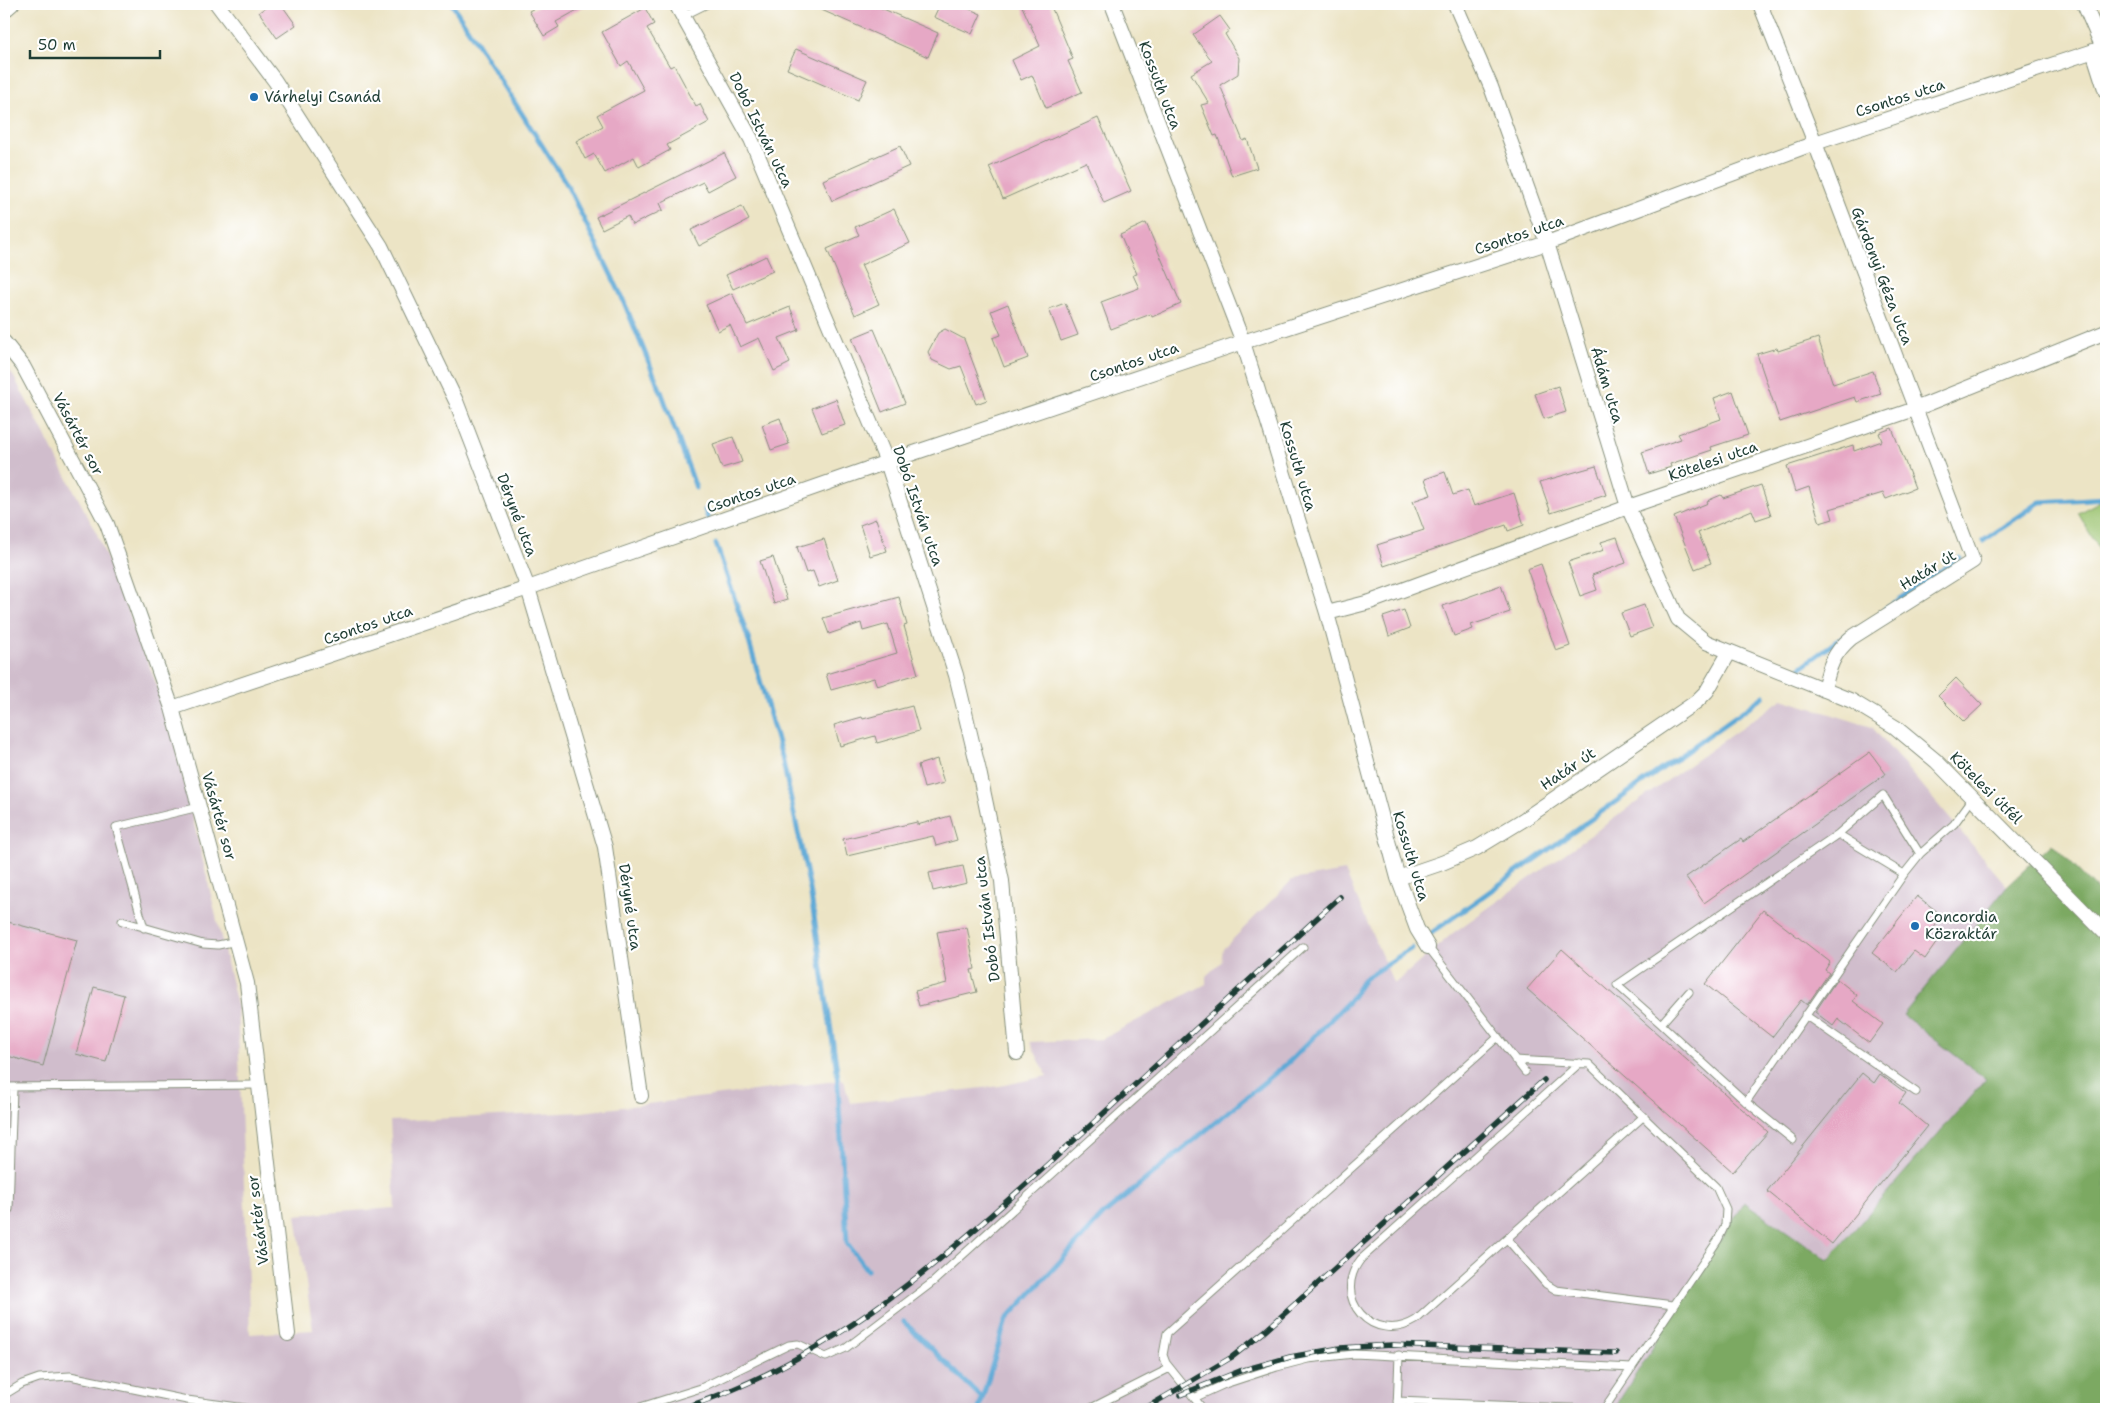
<svg xmlns="http://www.w3.org/2000/svg" width="2110" height="1413" font-family="'Shantell Sans',sans-serif">
<style>
.industrial{fill:#d0bdcc}
.green{fill:#9bc36f;stroke:#5d8052}
.forest{fill:#7ca962;stroke:#4e734b}
.lines{fill:none;stroke-linecap:round;stroke-linejoin:round}
.stream{stroke:#5ea9d6;stroke-width:5}
.building{fill:#e6a8c5}
.service-casing{stroke:#86907c;stroke-width:9}
.minor-casing{stroke:#86907c;stroke-width:16}
.service{stroke:#fff;stroke-width:7}
.minor{stroke:#fff;stroke-width:14}
.rail-casing{stroke:#1f3d34;stroke-width:5.5}
.rail{stroke:#fff;stroke-width:4;stroke-dasharray:11;stroke-linecap:butt}
.poi-dot{fill:#1f6fb2;stroke:#fff;stroke-width:2}
.labels{text-anchor:middle;stroke-width:4.5;stroke-linejoin:round;paint-order:stroke}
.street-label{font-size:15px;fill:#1f3d34;stroke:#fff}
.poi-label{font-size:15px;fill:#1f3d34;stroke:#fff;text-anchor:start}
</style>
<rect width="100%" height="100%" fill="#fff"/>
<filter id="ink" filterUnits="userSpaceOnUse"><feTurbulence type="fractalNoise" baseFrequency=".02" numOctaves="2"/><feDisplacementMap in="SourceGraphic" scale="10" xChannelSelector="R" yChannelSelector="G"/><feConvolveMatrix kernelMatrix="1 2 1 2 8 2 1 2 1" color-interpolation-filters="sRGB"/></filter>
<filter id="wash" filterUnits="userSpaceOnUse"><feTurbulence type="fractalNoise" baseFrequency=".0096" numOctaves="4" result="noise"/><feDisplacementMap in="SourceGraphic" scale="20" xChannelSelector="R" yChannelSelector="G"/><feGaussianBlur stdDeviation="1.12" result="paint"/><feColorMatrix in="noise" values="0 0 0 0 0 0 0 0 0 0 0 0 0 0 0 0 0 1.4 0 .05"/><feComposite in="paint" operator="in"/></filter>
<g filter="url(#wash)">
<rect width="100%" height="100%" fill="#ece4c5"/>
<path class="industrial" d="M4 363 14 377 97 534 168 713 237 1005 250 1334 313 1330 296 1215 395 1208 390 1121 582 1112 844 1080 850 1103 1000 1086 1047 1076 1030 1042 1102 1039 1206 984V976L1221 962 1223 949 1292 880 1345 871 1394 984 1453 933 1782 699 1872 727 2007 886 1903 1015 1986 1079 1828 1260 1744 1203 1614 1409H4Z"/>
<path class="green" d="M2106 498V561L2078 513Z"/>
<path class="forest" d="M2052 844 2106 899V1409H1614L1744 1202 1828 1260 1986 1079 1903 1015 2007 886Z"/>
<g class="lines">
<path class="stream" d="M452 4 566 183 621 295 662 394 696 488
M705 510 709 521
M1983 541 2040 502 2106 498
M716 544 748 638 782 757 810 889 837 1071 847 1243 867 1270
M1886 608 1960 558
M1800 668 1845 635
M1430 934 1764 696
M904 1322 982 1398
M979 1409 1006 1320 1104 1214 1290 1061 1350 1000 1364 979 1412 948"/>
</g>
<g id="blocks">
<path class="building" d="M271 4H281L296 25 277 38 259 12Z
M542 4H588L556 22 559 27 544 36 529 11Z
M808 4H872L938 33 928 57Z
M940 4H958L981 14 972 34 934 17Z
M1021 4H1050L1073 59 1068 61 1082 92 1046 108 1032 75 1021 80 1012 60 1040 46Z
M645 8 654 24 647 28 670 67 674 65 696 106 700 104 709 122 667 145 670 150 639 167 634 157 605 173 594 154 585 159 576 141 603 126 597 115 644 90 628 61 621 66 602 32Z
M1220 16 1230 30 1225 34 1239 58 1238 74 1220 85 1243 141 1247 139 1257 168 1232 176 1217 135 1214 136 1201 105 1209 103 1191 74 1212 61 1193 35Z
M796 49 867 80 858 100 787 69Z
M1098 118 1131 191 1104 203 1086 162 1003 199 989 167Z
M900 146 909 166 832 201 823 180Z
M724 153 736 176 708 191 703 182 660 203 663 210 632 225 628 216 602 229 596 217Z
M742 206 749 220 699 246 691 230Z
M894 209 910 243 861 265 879 304 855 315 827 249 859 235 855 227Z
M1146 223 1181 304 1152 317 1151 314 1111 329 1101 302 1139 288 1133 275 1137 274 1120 235Z
M766 256 773 271 733 289 726 275Z
M732 293 747 325 790 307 799 330 779 338 790 363 774 371 759 338 740 347 730 325 718 331 706 305Z
M1065 303 1078 335 1061 341 1049 309Z
M1008 304 1028 358 1004 367 993 338 1001 335 991 311Z
M874 329 905 403 882 412 852 338Z
M945 329 964 339 987 400 976 404 961 366 951 369 932 360 928 352 938 333Z
M1818 338 1833 384 1873 371 1881 394 1857 402 1855 397 1780 422 1757 354 1777 348 1778 351Z
M1558 386 1566 412 1544 419 1535 394Z
M1733 391 1748 435 1711 447 1712 450 1670 464 1671 467 1649 474 1642 452 1681 439 1678 434 1721 419 1714 398Z
M836 399 845 425 822 433 812 408Z
M780 418 789 444 771 450 762 425Z
M1892 428 1915 488 1886 499 1883 493 1830 509 1833 519 1820 523 1809 487 1795 492 1787 466 1853 445 1854 451 1882 441 1879 433Z
M733 437 742 462 722 468 713 444Z
M1596 466 1606 495 1551 513 1540 482Z
M1445 472 1453 495 1468 490 1474 506 1514 493 1524 525 1508 531 1506 525 1384 566 1377 545 1424 530 1413 501 1431 495 1425 479Z
M1761 485 1771 515 1756 520 1752 510 1698 533 1711 563 1695 569 1674 517 1708 503 1707 501 1721 495 1723 498Z
M876 519 887 551 870 556 860 525Z
M1617 537 1626 563 1592 575 1597 590 1580 596 1568 562 1604 550 1601 542Z
M824 539 838 580 819 587 813 571 806 573 797 547Z
M773 557 787 600 774 604 760 561Z
M1541 564 1570 646 1556 651 1527 569Z
M1501 585 1510 612 1471 625 1473 629 1454 636 1443 606Z
M899 597 907 625 904 626 918 674 877 686 874 678 831 690 826 674 897 653 888 624 863 631 861 623 829 634 823 618Z
M1644 605 1652 628 1630 636 1621 613Z
M1404 610 1410 628 1389 636 1383 617Z
M1956 678 1982 705 1964 722 1938 696Z
M912 706 919 731 877 743 875 736 840 746 834 725 862 717 863 719Z
M1870 752 1886 774 1704 903 1686 877 1741 839 1743 842Z
M937 759 944 783 924 788 918 765Z
M950 816 957 840 936 846 933 836 847 856 843 839 917 822V825Z
M963 866 967 883 933 891 929 873Z
M1917 896 1943 916 1928 935 1937 942 1925 959 1914 951 1897 972 1872 953Z
M1763 910 1830 962 1825 970 1829 973 1807 1005 1801 1000 1772 1037 1705 984Z
M4 921 77 940 43 1066 4 1055Z
M967 927 975 969 971 970 977 992 919 1006 915 991 947 983 937 932Z
M1562 949 1768 1132 1733 1172 1527 989Z
M1837 979 1857 995 1853 1001 1883 1024 1869 1043 1838 1019 1833 1026 1815 1012Z
M94 987 124 995 106 1062 76 1054Z
M1862 1073 1874 1083 1880 1074 1906 1093 1899 1103 1927 1126 1832 1244 1767 1191Z"/>
</g>
</g>
<g filter="url(#ink)">
<use href="#blocks" fill-opacity="0" stroke="#86907c" stroke-width="1"/>
<g class="lines">
<defs>
<path id="service" d="M683 16 707 4
M1838 834 1904 874
M122 921 203 944 218 945 237 941
M144 928 116 827 199 807
M1428 947 1525 1072
M1689 992 1661 1024 1746 1102 1793 1140
M1805 1015 1916 1092
M1661 1024 1617 985 1838 834 1883 795 1920 854
M1515 1060 1589 1064 1716 1187 1726 1209 1725 1225 1718 1240 1604 1409
M1580 1063 1361 1259C1330 1298 1373 1346 1416 1320L1644 1116
M4 1087 259 1085
M1746 1102 1904 874 1920 854 1954 824 1973 798
M4 1209H9L13 1088
M1507 1239 1546 1284 1556 1290 1673 1305
M4 1395 22 1384 39 1378 70 1376 187 1400 253 1409
M1194 1398 1225 1384 1277 1367 1308 1359 1354 1354 1632 1368
M1397 1401 1594 1409
M634 1409 701 1388 789 1345 798 1344 826 1357 846 1348 933 1282 1303 947
M1089 1409 1170 1368
M1203 1409 1166 1363 1163 1355 1167 1333 1498 1037
M1397 1409 1399 1355"/>
<path id="minor" d="M217 4 275 81 381 246 456 401 528 588 605 847 641 1096
M676 4 751 139 887 462 956 675 979 771 1002 881 1017 1053
M1112 4 1243 342 1327 613 1398 878 1417 929 1428 947
M1455 4 1491 87 1547 243 1628 507 1678 619 1706 642 1852 701 1895 727 1936 761 2106 934
M1760 4 1815 143 1973 561 1851 638C1833 653 1829 667 1824 690
M2084 4 2103 48
M4 11 12 4
M2093 51 2106 92
M4 342 23 366 107 524 172 708 247 983 288 1334
M1327 613 1370 602 1628 507 1915 409 2106 332
M172 708 528 588 887 462 1243 342 1547 243 1815 143 2106 47
M1398 878 1442 863 1477 848 1523 820 1696 702 1707 691 1729 653"/>
</defs>
<use href="#service" class="service-casing"/>
<use href="#minor" class="minor-casing"/>
<use href="#service" class="service"/>
<use href="#minor" class="minor"/>
<defs>
<path id="rail" d="M1180 1395 1240 1371 1290 1357 1340 1348 1392 1345 1616 1353
M680 1409C840 1359 960 1244 1081 1134 1167 1055 1254 976 1340 897
M1144 1409 1232 1357 1264 1332 1544 1080"/>
</defs>
<use href="#rail" class="rail-casing"/>
<use href="#rail" class="rail"/>
</g>
</g>
<g class="poi-dot">
<circle cx="254" cy="97" r="5"/>
<circle cx="1915" cy="926" r="5"/>
</g>
<g class="labels">
<g class="street-label">
<text transform="translate(1160 85) rotate(69)" y="5">Kossuth utca</text>
<text transform="translate(1900 98) rotate(-18)" y="5">Csontos utca</text>
<text transform="translate(761 130) rotate(64)" y="5">Dobó István utca</text>
<text transform="translate(1519 235) rotate(-19)" y="5">Csontos utca</text>
<text transform="translate(1882 276) rotate(69)" y="5">Gárdonyi Géza utca</text>
<text transform="translate(1134 362) rotate(-19)" y="5">Csontos utca</text>
<text transform="translate(1607 385) rotate(73)" y="5">Ádám utca</text>
<text transform="translate(78 434) rotate(62)" y="5">Vásártér sor</text>
<text transform="translate(1713 461) rotate(-19)" y="5">Kötelesi utca</text>
<text transform="translate(1298 466) rotate(73)" y="5">Kossuth utca</text>
<text transform="translate(751 493) rotate(-19)" y="5">Csontos utca</text>
<text transform="translate(918 506) rotate(71)" y="5">Dobó István utca</text>
<text transform="translate(517 515) rotate(69)" y="5">Déryné utca</text>
<text transform="translate(1928 570) rotate(-31)" y="5">Határ út</text>
<text transform="translate(368 625) rotate(-19)" y="5">Csontos utca</text>
<text transform="translate(1568 769) rotate(-34)" y="5">Határ út</text>
<text transform="translate(1986 788) rotate(45)" y="5">Kötelesi útfél</text>
<text transform="translate(219 816) rotate(74)" y="5">Vásártér sor</text>
<text transform="translate(1411 856) rotate(73)" y="5">Kossuth utca</text>
<text transform="translate(630 907) rotate(82)" y="5">Déryné utca</text>
<text transform="translate(987 919) rotate(-97)" y="5">Dobó István utca</text>
<text transform="translate(258 1220) rotate(-97)" y="5">Vásártér sor</text>
</g>
<g class="poi-label">
<text x="264" y="102">Várhelyi Csanád</text>
<text x="1925" y="922">Concordia<tspan x="1925" dy="17">Közraktár</tspan></text>
</g>
</g>
<rect width="2110" height="1413" fill="none" stroke="#fff" stroke-width="20"/>
<path d="M30 50v8h130v-8" fill="none" stroke="#1f3d34" stroke-width="2.5"/>
<text x="38" y="50" font-size="15" fill="#1f3d34" stroke="#ffffff" stroke-width="4" paint-order="stroke">50 m</text>
</svg>
